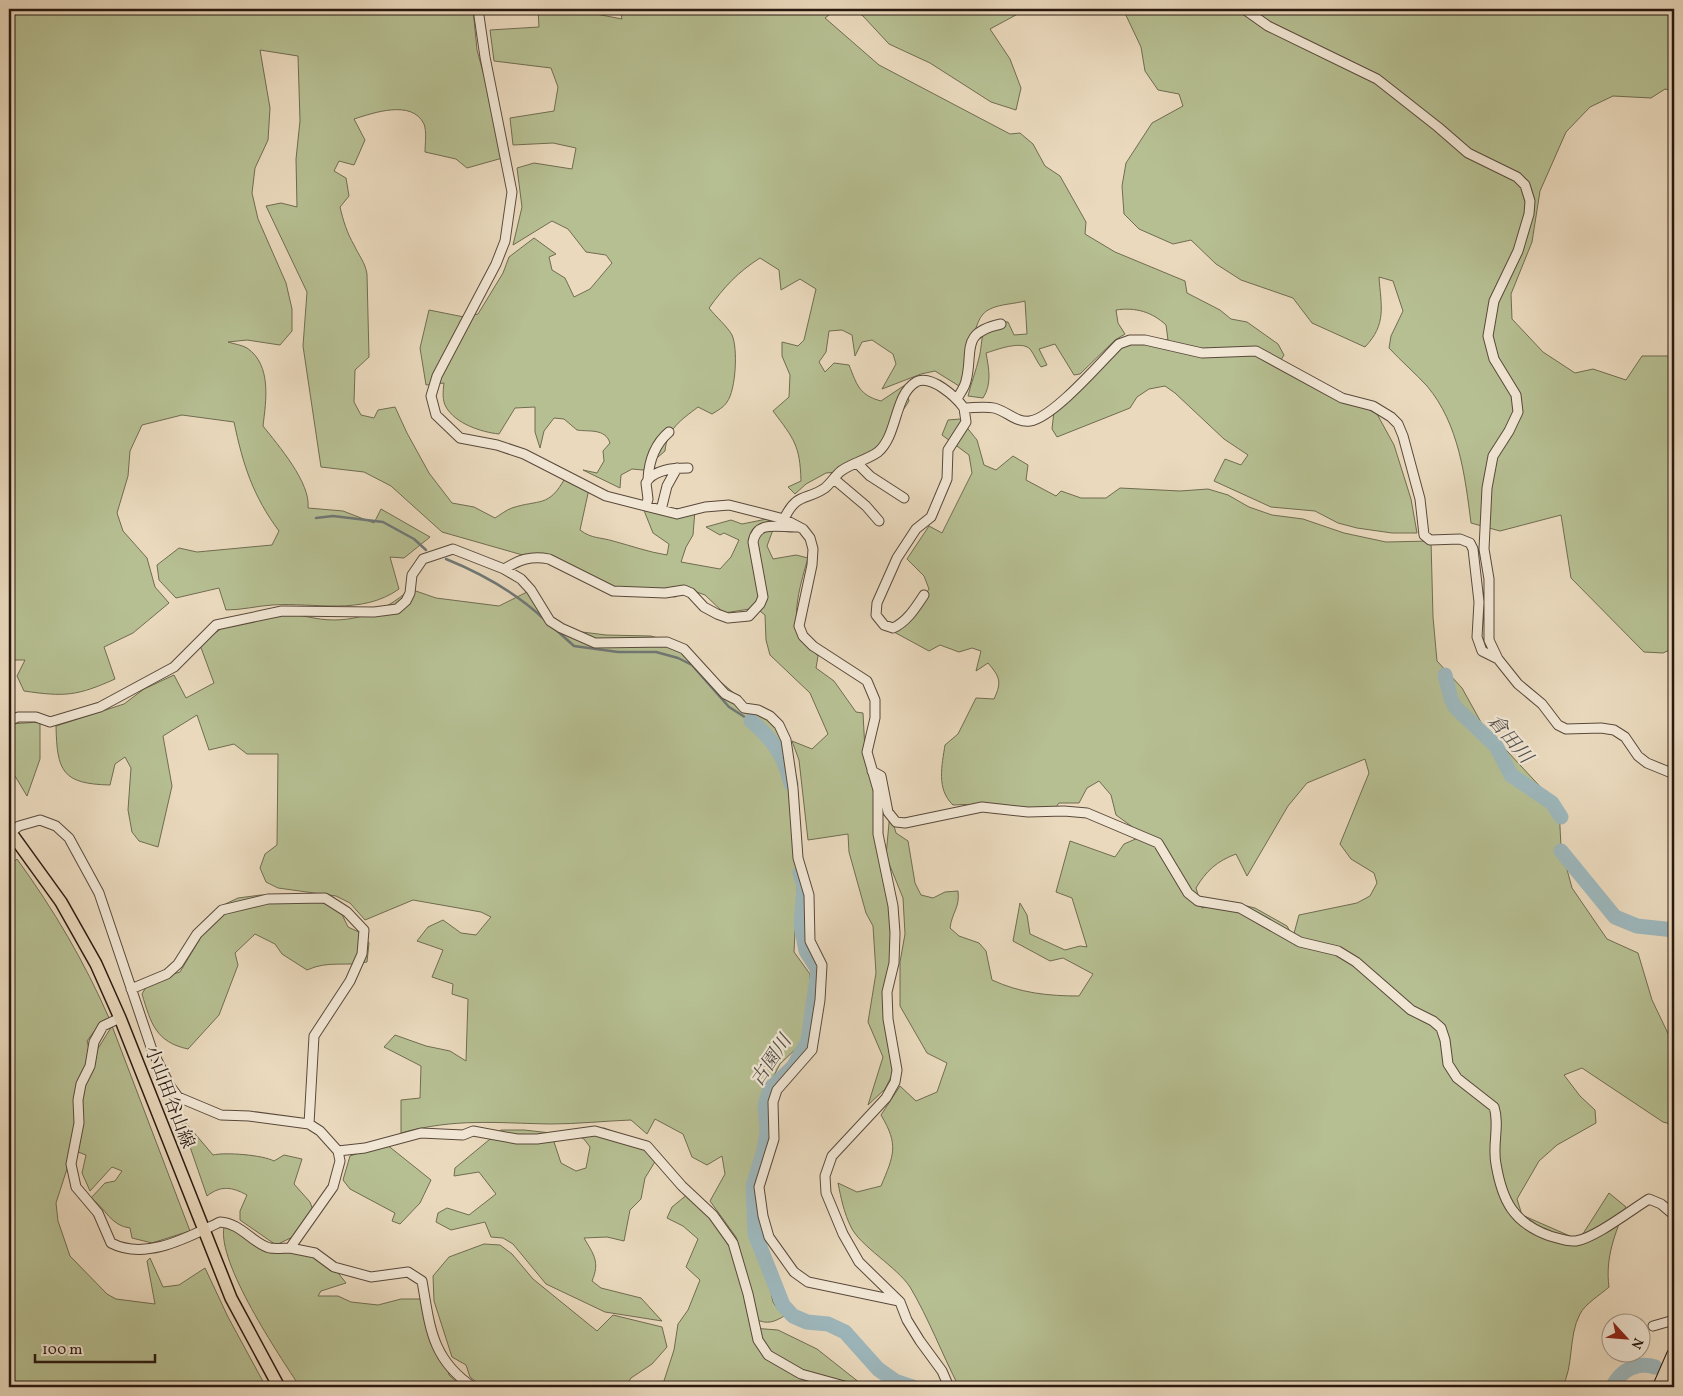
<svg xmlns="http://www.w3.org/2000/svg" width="1683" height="1396" font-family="Vollkorn,'Noto Serif JP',serif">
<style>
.green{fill:#b6bf92;stroke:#706c51;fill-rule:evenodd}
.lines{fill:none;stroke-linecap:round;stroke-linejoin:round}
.stream{stroke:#6f7877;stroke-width:2.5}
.river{stroke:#9db7bc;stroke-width:15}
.minor-casing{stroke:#59493b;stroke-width:11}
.major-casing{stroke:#291910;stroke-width:14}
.highway-casing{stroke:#291910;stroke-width:16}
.minor{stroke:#f1e6d4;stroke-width:9}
.major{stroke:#ead9bd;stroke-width:11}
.highway{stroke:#ead9bd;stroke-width:14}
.labels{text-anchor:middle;stroke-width:4.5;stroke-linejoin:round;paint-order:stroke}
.street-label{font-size:18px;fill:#291910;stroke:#f1e6d4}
.water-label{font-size:19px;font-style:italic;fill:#52504c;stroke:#f1e6d4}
</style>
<rect width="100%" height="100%" fill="#ead9bd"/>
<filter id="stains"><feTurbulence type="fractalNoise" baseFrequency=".004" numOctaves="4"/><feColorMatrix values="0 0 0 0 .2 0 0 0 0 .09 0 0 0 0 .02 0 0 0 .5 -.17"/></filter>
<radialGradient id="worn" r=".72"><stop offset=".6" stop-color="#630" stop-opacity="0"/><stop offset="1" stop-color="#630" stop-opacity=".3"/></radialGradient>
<path class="green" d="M9 9H473L477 50 506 157 467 168 456 159 425 152C425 144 427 132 424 124 412 99 373 113 354 119L365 140 354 165 339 161 334 171 346 178 349 196 340 207C343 220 347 233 354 245 359 256 365 262 367 274L369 357 355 370 354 402 361 415 374 418 378 410 395 407 407 433 429 473 452 503 474 507 495 518C500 515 506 510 512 508 539 499 549 508 565 478L589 489 580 530C592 539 600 537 613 541 632 546 648 552 667 555L669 544 653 533 643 508 695 510 693 535 686 547 681 562 720 569 731 557 739 540 724 533 720 535 706 527 731 520 742 524 767 519 774 527 767 546 773 559 796 555 808 558C802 579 789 619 802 639 806 645 813 650 818 656L816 668 834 681 856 712 863 713 865 751 874 793 892 917 889 994 892 1018 893 1073 885 1089 868 1105 883 1057 868 1022 876 973 873 926 866 913 849 852 848 834 808 840 799 760 792 741 812 749 828 734 810 693 770 655 766 640 765 615 756 608 724 613 705 595 691 590 675 597 614 590 547 562 442 532 391 486 364 472 321 467 303 346 307 292 266 206 281 203 297 207 296 159 300 121 298 56 260 50 270 108 268 140 255 168 252 193 258 219 286 283 292 309V331L280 345 247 340 228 342C234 344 242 345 247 348 272 365 266 401 263 426 278 445 311 483 308 508L343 511 374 523 381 509 430 537 404 558 390 557 399 589C361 616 315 602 272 605 257 606 242 610 226 610L219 588 176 598 159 580 157 565 179 548 197 552 272 545 279 531C253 496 243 465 234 422L182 415 142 425 130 451 128 476 117 513 123 531 147 558 155 587 169 603 133 633 104 647 115 679C77 696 65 697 24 691L17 676 25 660H9Z
M538 9H570L622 19 620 9H837L825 18 879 65 1010 134 1020 133 1033 144 1045 166 1060 176 1086 222 1085 234 1115 252 1185 281 1187 293 1220 310 1231 319 1247 322 1278 344 1284 355 1279 363 1377 414 1394 445 1411 499 1417 533H1392L1357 528 1338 523 1315 511 1271 507 1214 481 1225 459 1241 465 1248 455 1224 439 1175 393 1165 386 1149 389 1137 397 1130 408 1057 437 1052 429 1054 411 1126 343 1143 337 1168 340 1166 325C1152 312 1136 307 1116 310L1118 323 1125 334 1115 340 1080 374 1074 375 1055 344 1039 349 1047 365 1041 367C1037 362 1034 354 1030 349 1021 340 996 350 986 353 989 369 992 384 983 398L968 396C971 383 976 371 979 358 984 340 977 320 1008 322L1014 335 1027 334 1025 301C1014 304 1000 304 990 309 968 318 975 367 959 386L935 371 921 374 882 389 896 364 893 354 872 340 862 342 855 356 852 335 842 330 829 331 826 352 819 362 825 372 834 363 849 365C857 385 859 395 881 401L905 385 909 401 876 452 849 471 826 473 806 484 795 494 788 487 801 481C800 445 794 439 773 411L789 397 790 375 782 356V342L798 346 804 340 816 289 800 279 781 290 779 270 760 258C738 272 724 287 709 308 716 317 727 326 732 335 738 348 736 390 727 402 724 407 717 411 712 414L698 407C681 420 667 429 665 451L643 470 632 469 621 475 620 488 583 470 597 473 604 461 603 451 610 443C605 428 589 432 577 430L564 419 554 418 544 431 540 448 535 432V407L515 408 499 434C481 432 456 424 446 407 442 400 443 391 444 383L426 385 420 348 429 310 464 317 478 314 503 273 509 257 534 238 556 254 549 257 552 270 565 278 574 297 590 289 612 263 606 255 586 252 568 229 552 221 513 245 522 207 517 168 534 163 572 169 576 148 553 143 513 145 510 118 554 111 558 87 551 68 494 61 490 30 539 27Z
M853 9H1027L990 29 1010 59 1021 88 1016 110 991 102 930 63 889 44 863 16Z
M1123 9H1674V91L1665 89 1651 98 1613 96 1590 107 1566 132 1540 191 1532 242 1511 294 1512 319 1543 352 1575 373 1593 369 1626 380 1642 356H1674V648L1663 653 1644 652 1571 578 1561 515 1500 531 1471 523C1465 476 1459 424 1427 386 1415 373 1401 361 1389 348L1391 336 1403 311 1393 281 1379 277C1381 306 1387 324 1365 347L1312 323 1293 298 1241 280 1216 264 1191 240 1173 244 1139 229 1124 214 1122 186 1126 163 1152 123 1183 106 1179 94 1158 90 1145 71 1141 47Z
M960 419 977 440 984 465 996 470 1013 456 1028 465 1026 480 1056 496 1061 491 1081 498H1106L1120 488 1180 491 1208 489 1228 495 1249 507 1272 515 1303 519 1344 533 1386 542 1431 541 1433 617 1437 661 1462 688 1482 724 1559 807 1561 847 1572 888 1607 939 1638 953 1652 1000 1674 1046V1125L1663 1122 1582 1068 1564 1075 1580 1096 1595 1110 1596 1123 1557 1145 1539 1161 1517 1199 1522 1215 1579 1240 1609 1193 1626 1207C1615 1233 1605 1258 1609 1287 1600 1295 1585 1304 1580 1314 1568 1336 1574 1368 1562 1387H959C942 1354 929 1319 910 1287 897 1267 860 1246 851 1227 844 1213 841 1198 838 1183L857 1192 881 1186C894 1155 899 1145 881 1115L900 1086 916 1101 937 1092 947 1063 927 1053 900 1006V962L905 934 903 898 886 856 890 812 896 833 908 841 915 883 921 895 933 898 945 892 958 891C960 908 952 912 950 928L959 936 979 943 986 951 992 980C1020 993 1048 996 1079 996L1093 974 1063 958 1050 961 1013 941 1020 903 1027 915 1030 934 1065 950 1080 946 1087 947 1072 898 1056 892 1070 841 1115 857 1124 844 1138 838V831L1116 815 1111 795 1099 781 1087 788 1079 803H1059L1049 816C1016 819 986 801 953 805 936 789 942 765 945 745L958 734 976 698 994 699C1002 682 1000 677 988 663L976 671 981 651 972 648 959 652 940 645 929 651 894 632 910 618 929 589 924 576 907 559 929 526 942 533 972 473 969 455 942 435 948 420ZM1365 759 1369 773 1340 844 1351 859 1374 873 1377 883 1370 896 1357 903 1299 915 1293 937 1287 926 1255 908 1226 901 1202 908 1196 888C1206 871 1217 861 1236 854L1247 876 1288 806 1307 783Z
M410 589 436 598 499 606 527 592 553 621 574 631 606 635 651 636 675 643 749 706 777 726 784 746 800 833 794 952 810 974V1004L802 1043 780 1064 766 1091 768 1141 754 1194 755 1219 773 1302 779 1311 786 1315C774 1322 768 1325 755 1319L751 1290 736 1237 710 1201 725 1174 722 1156 707 1165 692 1157 683 1134 655 1119 647 1134 631 1120C604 1121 577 1124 550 1124 495 1123 455 1118 401 1133V1100L420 1098 421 1066 384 1047 395 1035 426 1046 450 1051 466 1061 468 999 452 994 453 984 432 977 443 950 417 941 428 927 443 920 461 933 476 935 491 917 481 912 413 900 365 920 350 903 336 896 278 888 266 882 260 868 265 854 277 845 278 754H247L234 744 209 750 197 715 163 736 172 786 158 847 139 841 132 832 128 810 131 768 125 757 115 764 110 785C62 784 57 771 56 726L124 704 144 689 174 675 186 698 214 683 200 645C216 632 238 614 260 612 277 610 297 615 314 618 349 625 384 613 410 589Z
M40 722V759L27 796 9 766V724Z
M17 859C54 910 84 961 109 1018L98 1026 87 1041 91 1056 97 1050 112 1026 190 1231 152 1243 132 1238 130 1228C111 1226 105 1208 91 1198L105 1183 115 1181 122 1171 112 1167 90 1191 82 1173 86 1155 73 1150 56 1203 58 1221 70 1256 107 1294 116 1299 155 1304 147 1261 150 1258 163 1287 179 1285 205 1268 228 1317 266 1387H9V866Z
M261 895H283L338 906 348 927 363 934 369 943 367 962C345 967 329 960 307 970L282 954 275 944 255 934 235 953 238 965 219 1015 188 1049C156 1042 151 1024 142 994L149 982 180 972 219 907 238 898Z
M179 1115 213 1155C225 1152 263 1155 274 1161L284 1155 302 1159 294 1184 310 1202 314 1213 303 1232 276 1245 240 1220V1211L247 1195C232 1187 221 1185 207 1196Z
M604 1128 641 1142 656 1160 645 1178 641 1199 630 1210 624 1241 607 1237 584 1238C594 1255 600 1262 592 1281L601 1288 641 1298 662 1321 605 1312 546 1284 513 1244 503 1238 491 1237 485 1222 451 1230 436 1222 438 1213 447 1208 469 1215 496 1194 479 1172 454 1176 455 1168 501 1130H524L551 1133 561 1163 576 1171 586 1168 590 1147 584 1139 571 1133Z
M386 1144 431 1180 420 1203 400 1224 392 1221 395 1213 350 1189 343 1180 350 1156Z
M688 1194 715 1223 733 1253 743 1277 745 1303 752 1328 778 1330 817 1349 865 1387H662L674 1350 678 1324 688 1310 700 1280 686 1267 698 1239 683 1226 667 1218 672 1207Z
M228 1224 257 1243 306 1250 332 1265 346 1283 321 1291 318 1296H338L351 1302 378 1305 401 1299H420L443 1351 449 1375 462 1387H300C279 1355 217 1263 224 1227Z
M484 1244 500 1245 512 1254 533 1279 597 1331 613 1315 662 1327 667 1347 652 1364 631 1378 625 1387H483L470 1377 466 1365 452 1357 434 1301 433 1276 449 1257Z"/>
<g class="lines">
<path class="stream" d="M316 518 333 516 383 522 414 539 426 550
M446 559C483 574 515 592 544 619
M554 628 574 646 618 652H656L678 658 692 665 729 707 751 721"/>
<path class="river" d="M1445 675 1451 699 1455 707 1496 746 1511 775 1552 803 1561 817
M751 721C772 738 785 757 791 784
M1561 851 1615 917 1637 926 1674 930
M800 873 804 887 801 925 806 951 818 970 808 1041 793 1067 770 1089 765 1105 767 1131 764 1150 753 1186 755 1234 783 1305 793 1316 807 1322 828 1324 845 1332 878 1369 895 1381 913 1387
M1612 1387C1621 1371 1636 1361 1655 1367"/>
<defs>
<path id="minor" d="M478 9 485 57 512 192 505 241 496 264 437 376 431 396 436 415 460 438 497 445 524 454 606 496 677 514 705 507 729 505 784 519 803 529 810 538 813 549 812 565 799 626 803 636 813 646 867 681 875 700V718L867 752 878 790V834L893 906 895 933 894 963 887 992 888 1019 897 1070 895 1082 886 1098 832 1156 825 1176 826 1193 843 1234 859 1262 900 1302 907 1320 920 1341 942 1371 949 1387
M1244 9 1268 26 1377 79 1438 127 1468 153 1517 177 1525 185 1530 201 1529 214 1518 251 1494 301 1488 336 1494 359 1516 395 1518 412 1509 431 1493 456 1487 488 1484 549 1489 579V640L1498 659
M957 399C960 393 965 387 966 381 974 351 959 333 1001 324
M857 463 870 476 904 498
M648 479C649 461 655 444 669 432
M834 479 866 506 879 521
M646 506 648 499 646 483C653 469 674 468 688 468
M661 510 667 486 677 468
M784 519C797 492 806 501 825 488 831 483 835 476 841 471 852 463 867 460 878 452 898 435 894 395 916 382 931 374 956 397 964 408 973 408 985 406 994 408 1007 411 1016 423 1030 421 1053 418 1101 362 1119 344L1130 340H1145L1202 353 1256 351 1342 398 1373 406 1391 417 1398 424 1403 436 1420 499 1424 535 1430 540 1460 539 1470 543 1473 549 1479 602 1477 637 1482 651 1498 659 1518 684 1542 704 1558 725 1566 729 1601 728 1614 730 1625 737 1638 756 1647 763 1674 774
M504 569 521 579 531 590 550 621 561 628 595 643 667 642 684 649 725 694 737 700 744 708 758 710 770 716 779 725 786 740 793 788 798 858 809 895 810 941 822 965 820 1000 812 1050 777 1090 773 1102 774 1139 759 1187 763 1216 769 1237 794 1272 808 1282 899 1301
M924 595C916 607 907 622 893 628L884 625 876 615 877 603 897 558 916 529 931 517 947 479 948 450 966 422 964 408
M9 721 18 717H36L50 722 100 707 174 667 216 625 282 611 374 612 397 609 406 601 410 593 412 575 423 559 453 549 504 569C519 560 531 555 549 559L613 591 665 593 684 590 691 593 704 607 717 614 728 618 749 616 760 604 763 597 753 542C757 519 780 528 798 527
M872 771 881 776 888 812 896 822 905 823 982 807 1028 812 1064 811 1087 813 1158 843 1188 893 1198 901 1240 908 1300 942 1338 951 1356 962 1411 1010 1433 1021 1441 1028 1445 1040 1448 1064 1457 1078 1494 1107C1500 1125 1492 1145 1496 1164 1502 1200 1513 1223 1550 1236 1558 1238 1567 1242 1576 1241 1595 1238 1631 1210 1649 1199L1661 1204 1674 1215
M9 834 19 826 40 820 56 826 69 838 99 893 152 1050 170 1086 178 1097 221 1115 249 1116 309 1124 320 1131 338 1151 340 1161 333 1187 290 1248 315 1253 334 1267 371 1277 408 1272 422 1281C430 1326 431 1359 473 1387
M131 989 167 974 178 964 197 934 222 910 268 899 325 898 347 912 364 930 362 954 350 981 314 1036 309 1124
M120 1018 103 1026 94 1042 90 1066 81 1084 78 1100 79 1123 71 1164 76 1187 98 1213 111 1243C146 1261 188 1237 220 1222 241 1223 253 1244 270 1248 276 1249 284 1248 290 1248
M338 1151 365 1148 421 1133 463 1135 473 1131 517 1139H537L595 1131 647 1146 682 1186 713 1215 733 1243 748 1294 758 1340 768 1355 801 1374 848 1387
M1653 1326 1674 1320"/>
<path id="major" d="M9 830 61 902 96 964 120 1018 231 1298 279 1387"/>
<path id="highway" d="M1660 1387 1674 1355"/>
</defs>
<use href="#minor" class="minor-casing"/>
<use href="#major" class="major-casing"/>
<use href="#highway" class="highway-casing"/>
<use href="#minor" class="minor"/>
<use href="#major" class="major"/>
<use href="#highway" class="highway"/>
</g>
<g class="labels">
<g class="street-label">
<text transform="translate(170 1097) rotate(69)" y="6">小山田谷山線</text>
</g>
<g class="water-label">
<text transform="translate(1511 738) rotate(50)" y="7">倉田川</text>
<text transform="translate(770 1060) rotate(-56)" y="7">古園川</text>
</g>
</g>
<rect width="1683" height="1396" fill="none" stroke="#ead9bd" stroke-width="30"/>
<rect x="10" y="10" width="1663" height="1376" fill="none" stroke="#291910" stroke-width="2.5"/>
<rect x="15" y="15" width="1653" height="1366" fill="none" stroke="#291910"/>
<g transform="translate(1626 1338) rotate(116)"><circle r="24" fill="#f1e6d4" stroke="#a19486"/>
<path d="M0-4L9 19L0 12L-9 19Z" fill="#8f2418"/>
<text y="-8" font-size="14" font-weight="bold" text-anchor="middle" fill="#291910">N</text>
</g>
<path d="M35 1354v8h120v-8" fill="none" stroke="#291910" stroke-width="2.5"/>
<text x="42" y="1354" font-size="15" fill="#291910" stroke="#f1e6d4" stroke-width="4" paint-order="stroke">100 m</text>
<rect width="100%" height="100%" filter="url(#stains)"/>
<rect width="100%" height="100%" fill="url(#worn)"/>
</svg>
